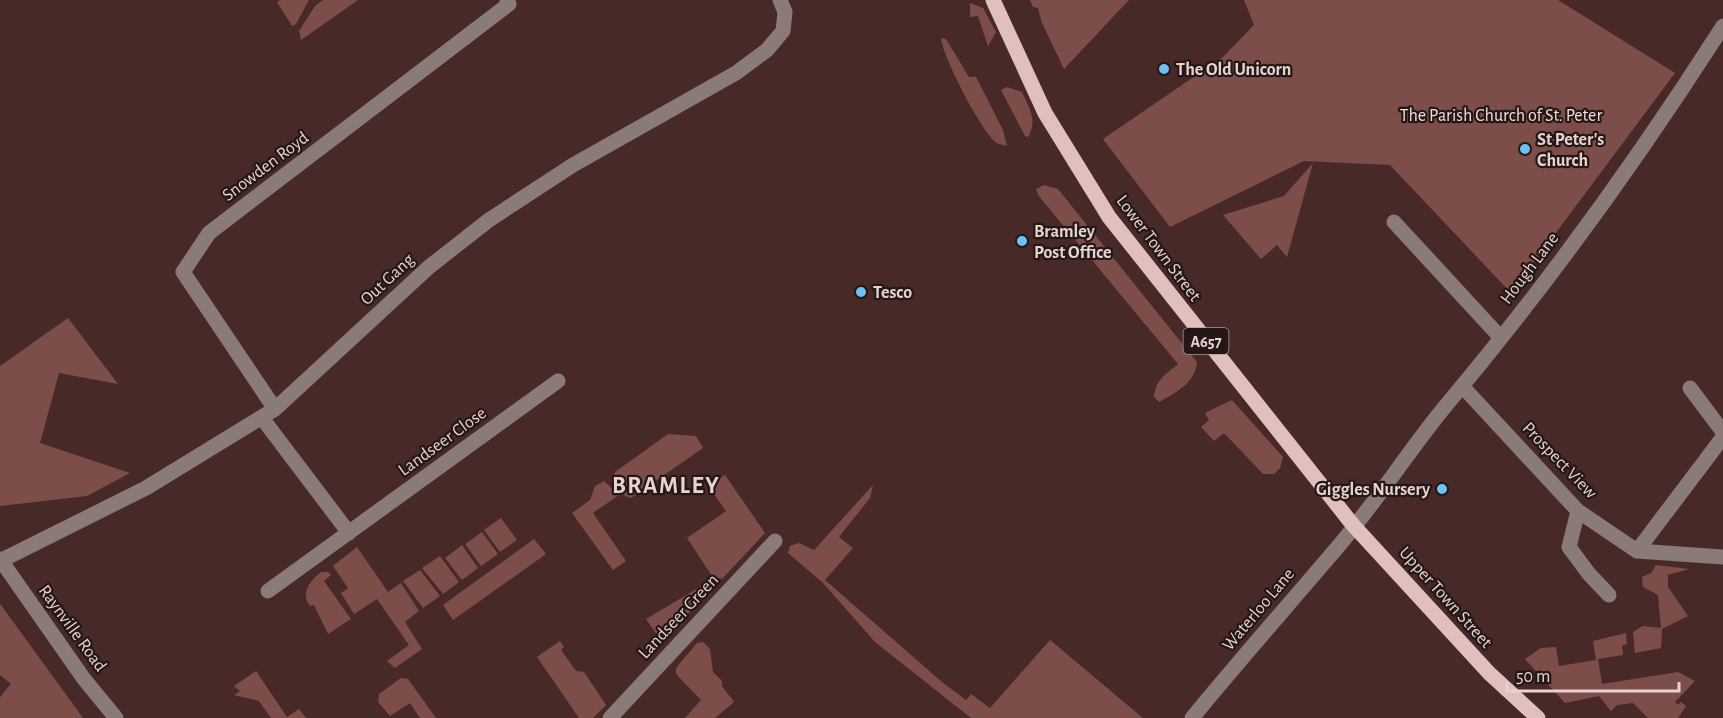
<svg xmlns="http://www.w3.org/2000/svg" width="1723" height="718" font-family="'Alegreya Sans',sans-serif">
<style>
.green{fill:#7d4e49}
.lines{fill:none;stroke-linecap:round;stroke-linejoin:round}
.minor{stroke:#8a7a78;stroke-width:15}
.major{stroke:#e0c0bd;stroke-width:15}
.poi-dot{fill:#6dc2f3;stroke:#241716;stroke-width:2}
.labels{text-anchor:middle;stroke-width:4.5;stroke-linejoin:round;paint-order:stroke}
.shield{fill:#241716;stroke:#ac9b99;stroke-width:1.5}
.shield-label{font-size:16px;font-weight:bold;fill:#e6d3d1}
.poi-label{font-size:18px;font-weight:bold;fill:#e6d3d1;stroke:#241716;text-anchor:start}
.park-label{font-size:18px;fill:#f3dcd9;stroke:#241716}
.street-label{font-size:18px;fill:#e6d3d1;stroke:#241716}
.district-label{font-size:24px;font-weight:bold;letter-spacing:1.5px;fill:#e6d3d1;stroke:#241716}
</style>
<rect width="100%" height="100%" fill="#472a28"/>
<path class="green" d="M280 0H309L296 24 292 26 277 2Z
M323 0H358L301 40 299 31 315 6Z
M1030 0H1129L1064 69 1042 23 1038 8 1033 7Z
M1244 0H1558L1675 73 1511 293 1390 165 1304 161 1170 227 1103 139 1223 57 1254 25Z
M970 3 983 8 996 32 988 46 978 16 970 17Z
M941 38 946 39 969 77H976L1003 130 1007 146C1005 145 998 144 997 143 982 134 942 55 941 38Z
M1007 87 1022 92C1029 108 1038 120 1028 137L1025 136 1001 90Z
M1313 163 1287 257 1277 245 1261 259 1223 215 1284 196Z
M1044 185 1058 189 1197 362C1195 383 1177 392 1159 402L1154 397C1156 379 1165 375 1178 364L1038 195 1036 189Z
M68 318 118 384 59 373 40 443 130 473 87 496 0 506V366Z
M1232 400 1283 457 1280 468 1274 474H1263L1224 433 1214 441 1201 427 1209 420 1205 413Z
M668 434 696 436 703 448 631 498 625 496 613 477 615 472Z
M725 475 765 533 722 579 712 576 687 538 726 511 707 485Z
M604 481 619 495 593 513 626 561 613 570 572 513 590 500 595 486Z
M873 485 870 498 839 537 853 548 825 580 942 682 966 700 971 694 990 708 1050 640 1143 718H971L875 642 823 583 788 553 790 546 799 543 814 550Z
M501 518 517 540 500 552 484 530Z
M482 532 498 554 481 566 465 544Z
M534 539 546 554 453 620 443 605Z
M462 545 478 568 462 580 445 558Z
M357 547 388 592 401 583 419 611 405 622 422 649 395 668 387 661 409 645 377 599 354 614 341 593 348 588 333 566Z
M440 556 459 582 443 594 422 568Z
M1656 565 1689 569 1668 575V587L1688 616 1662 629 1661 648 1635 653 1633 632 1643 626 1661 628 1658 595 1643 587 1642 577 1651 573Z
M420 570 440 596 423 608 403 581Z
M321 572H328L331 575 324 581 351 619 328 634 314 605 310 606C300 593 310 581 321 572Z
M710 581 713 586 662 642 646 619Z
M0 605H1L83 718H0V697L11 684 0 675Z
M1626 633 1627 644 1622 646 1623 655 1598 659 1602 684 1678 672 1695 681 1675 702 1678 705 1681 702 1686 706 1678 718H1648L1633 703 1617 705 1611 711 1599 696 1565 703 1525 659 1541 648 1556 647 1559 666 1596 660 1593 641Z
M560 641 564 647 561 650 576 671 584 672 606 705 593 718H579L537 657Z
M703 642 710 649 713 672 722 681V686L734 702 715 718H685L701 700 676 674V668L697 643Z
M256 671 287 717 299 709 306 718H271L259 701 234 695 240 691 234 686Z
M401 678 408 679 436 718H420L410 703 390 716 378 702 379 694Z"/>
<g class="lines">
<path class="minor" d="M1394 222 1501 338
M1463 387 1578 511 1637 551 1723 557
M1690 388 1723 432
M275 409 183 272 209 233 509 4 507 0
M262 418 349 533
M1578 511 1569 547 1589 574 1609 595
M1637 551 1723 437
M0 559 84 679 116 718
M0 561 146 488 275 409 429 267 489 220 573 165 736 73 767 50 783 31 785 12 780 0
M268 591 558 381
M610 718 775 541
M1192 718C1237 663 1284 610 1330 556 1371 510 1404 457 1443 409 1545 288 1638 159 1723 26"/>
<path class="major" d="M993 0 1045 113 1109 217 1353 525 1489 673 1538 718"/>
</g>
<g class="poi-dot">
<circle cx="1164" cy="69" r="6"/>
<circle cx="1525" cy="149" r="6"/>
<circle cx="1022" cy="241" r="6"/>
<circle cx="861" cy="292" r="6"/>
<circle cx="1442" cy="489" r="6"/>
</g>
<g class="labels">
<rect class="shield" x="1183.5" y="328" width="45" height="26" rx="4.5"/>
<g class="shield-label">
<text x="1206" y="347">A657</text>
</g>
<g class="poi-label">
<text x="1176" y="75">The Old Unicorn</text>
<text x="1537" y="145">St Peter's<tspan x="1537" dy="21">Church</tspan></text>
<text x="1034" y="237">Bramley<tspan x="1034" dy="21">Post Office</tspan></text>
<text x="873" y="298">Tesco</text>
<text x="1430" y="495" text-anchor="end">Giggles Nursery</text>
</g>
<g class="park-label">
<text x="1501" y="121">The Parish Church of St. Peter</text>
</g>
<g class="street-label">
<text transform="translate(265 166) rotate(-37)" y="6">Snowden Royd</text>
<text transform="translate(1159 248) rotate(53)" y="6">Lower Town Street</text>
<text transform="translate(1529 268) rotate(-53)" y="6">Hough Lane</text>
<text transform="translate(387 279) rotate(-43)" y="6">Out Gang</text>
<text transform="translate(442 441) rotate(-36)" y="6">Landseer Close</text>
<text transform="translate(1560 460) rotate(46)" y="6">Prospect View</text>
<text transform="translate(1446 597) rotate(48)" y="6">Upper Town Street</text>
<text transform="translate(1258 609) rotate(-50)" y="6">Waterloo Lane</text>
<text transform="translate(678 616) rotate(-47)" y="6">Landseer Green</text>
<text transform="translate(73 628) rotate(54)" y="6">Raynville Road</text>
</g>
<g class="district-label">
<text x="666" y="493">BRAMLEY</text>
</g>
</g>
<path d="M1507 682v9h172v-9" fill="none" stroke="#e6d3d1" stroke-width="3"/>
<text x="1516" y="682" font-size="18" fill="#e6d3d1" stroke="#241716" stroke-width="4.5" paint-order="stroke">50 m</text>
</svg>
